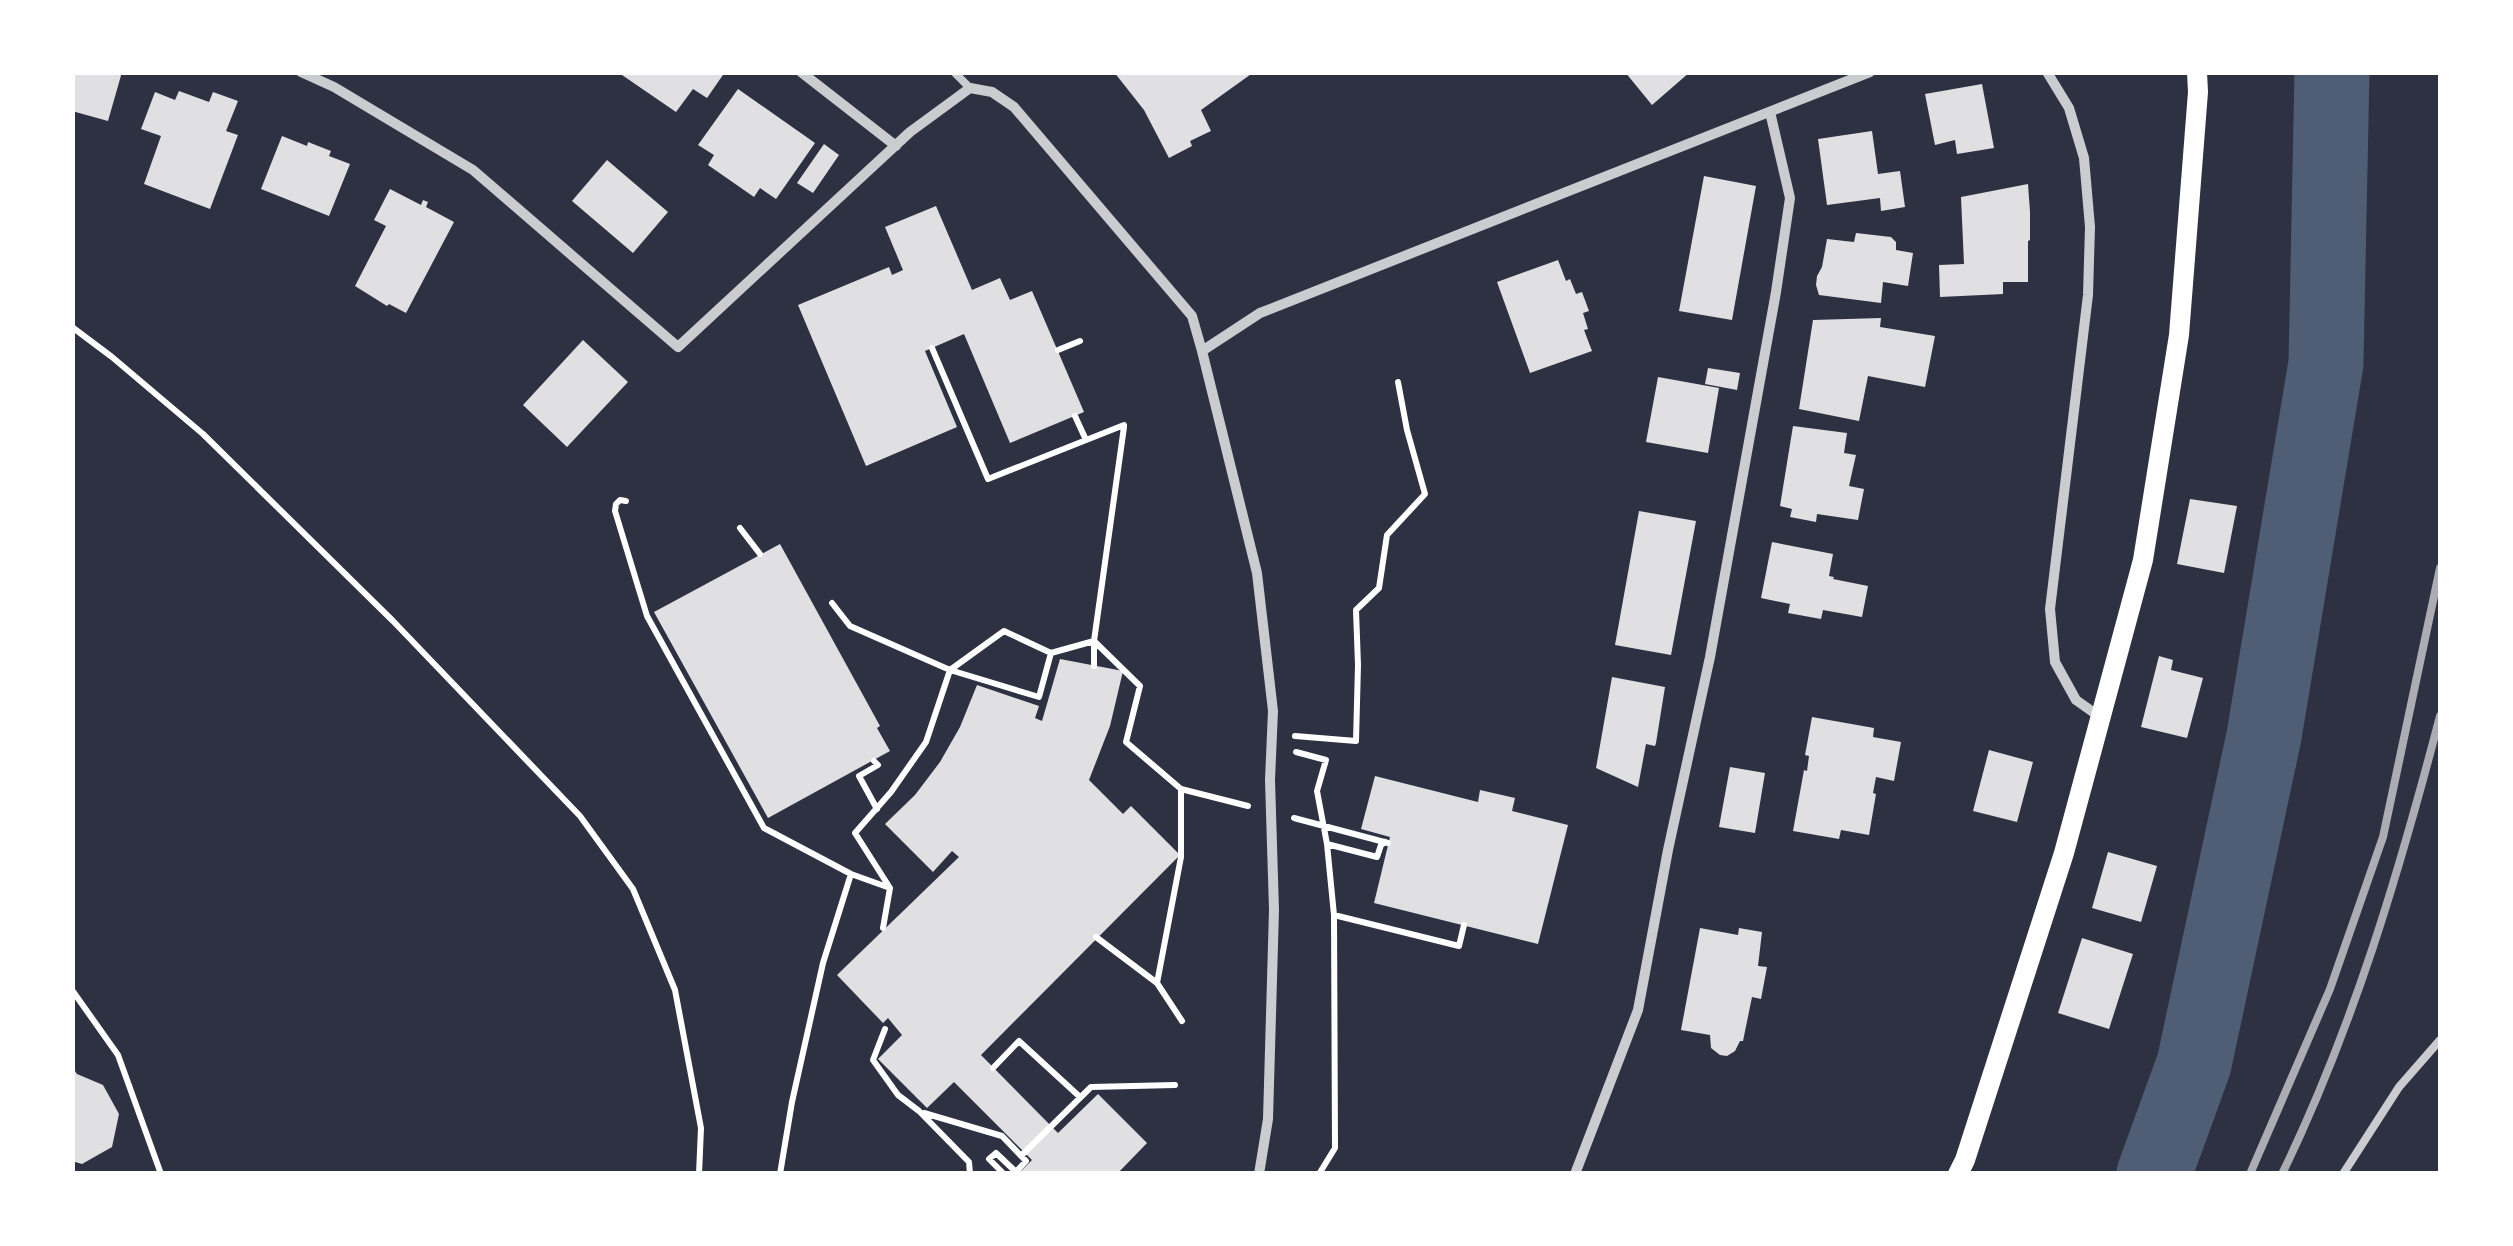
<svg xmlns="http://www.w3.org/2000/svg" width="2513" height="1246" font-family="'Roboto Condensed',sans-serif">
<style>
.lines{fill:none;stroke-linecap:round;stroke-linejoin:round}
.river{stroke:#4f5d75;stroke-width:75}
.building{fill:#e0e0e3}
.path{stroke:#fff;stroke-width:6}
.service{stroke:#caccd0;stroke-width:8}
.minor{stroke:#caccd0;stroke-width:10}
.secondary{stroke:#fff;stroke-width:20}
.rail{stroke:#abadb3;stroke-width:8}
</style>
<rect width="100%" height="100%" fill="#2d3142"/>
<g class="lines">
<path class="river" d="M2154 1174 2194 1064 2264 736 2326 363 2332 72"/>
</g>
<path class="building" d="M72 72H122L108 121 72 111Z
M624 72H725L707 98 693 89 676 112 622 75Z
M1114 72H1254L1201 110 1211 131 1190 141 1192 146 1169 158 1144 110Z
M1625 72H1690L1652 105Z
M1982 84 1994 148 1957 154 1955 140 1935 145 1925 94Z
M738 89 815 143 776 199 760 188 754 197 708 165 714 155 698 145Z
M179 91 209 102 213 92 238 101 226 131 238 135 210 209 144 184 161 136 141 129 155 92 175 100Z
M1872 131 1878 174 1900 171 1905 207 1881 211 1880 198 1827 205 1818 139Z
M282 136 307 146 308 142 331 151 329 156 350 164 329 216 261 189Z
M824 144 839 155 813 193 797 183Z
M607 160 668 212 633 253 572 201Z
M1704 176 1756 186 1732 320 1679 311Z
M2028 184 2030 212V240L2028 241V282H2003V294L1940 297 1939 265 1964 264 1961 197Z
M390 189 421 205 423 200 428 202 426 207 454 222 406 313 389 304 387 306 355 286 386 226 374 220Z
M936 206 972 290 1000 278 1010 300 1032 291 1084 412 1010 443 964 334 925 351 957 427 866 466 798 305 889 267 892 275 903 270 885 227Z
M1856 233 1891 237 1896 242V250L1913 253 1908 286 1883 282 1881 303 1819 295 1816 285 1817 276 1822 267 1827 239 1854 242Z
M1558 260 1566 281 1570 279 1576 294 1582 292 1589 311 1583 313 1588 329 1584 330 1592 351 1530 373 1497 282Z
M1881 318 1880 327 1935 336 1925 387 1868 376 1859 421 1799 409 1813 320Z
M583 340 628 382 567 447 523 405Z
M1708 368 1740 373 1737 390 1705 384Z
M1658 377 1719 388 1708 453 1646 442Z
M1793 426 1847 433 1844 453 1856 455 1849 486 1864 489 1858 520 1817 514 1816 522 1790 517 1792 509 1780 506Z
M2190 499 2237 506 2224 573 2177 564Z
M1639 511 1696 521 1671 655 1615 645Z
M1772 542 1833 554 1829 576 1834 577 1833 579 1868 586 1862 617 1823 610 1821 619 1788 613 1790 604 1761 598Z
M780 544 880 726 877 728 890 751 768 818 654 612Z
M2159 656 2173 660 2171 670 2203 678 2187 738 2141 727Z
M1060 659 1123 671 1110 726 1089 780 1123 814 1131 806 1180 855 981 1055 1058 1133 1098 1094 1147 1143 1117 1174H1018L1032 1160 954 1082 927 1108 878 1059 902 1035 888 1018 883 1023 837 975 959 857 952 851 933 872 885 824 915 795 940 762 960 727 977 685 1039 706 1035 718 1042 721Z
M1612 677 1665 687 1656 743 1655 746 1646 744 1638 787 1596 768Z
M1812 717 1874 728 1873 737 1901 742 1894 781 1876 777 1873 793 1876 794 1869 835 1841 830 1839 839 1793 831 1804 770 1807 771 1809 756 1805 755Z
M1989 750 2033 762 2017 822 1973 811Z
M1730 767 1765 773 1755 833 1719 827Z
M1375 776 1478 802 1480 790 1515 798 1512 811 1568 825 1538 944 1374 903 1390 837 1361 829Z
M2108 852 2157 866 2141 922 2092 908Z
M1700 928 1738 935 1739 928 1762 932 1758 966 1767 967 1761 999 1752 997 1743 1041H1740L1735 1051 1727 1056 1720 1055 1711 1048 1710 1035 1681 1030Z
M2082 938 2133 954 2109 1029 2058 1013Z
M72 1067 77 1074 103 1085 119 1114 112 1147 82 1164 72 1161Z"/>
<g class="lines">
<path class="path" d="M72 327 112 357 203 434 393 621 580 816 633 889 675 990 701 1128 699 1174
M932 348 988 479 1124 425
M1058 350 1080 341
M1075 416 1086 440
M626 501 620 500 616 504 615 511 647 616 764 828 851 874 890 888
M740 528 760 554
M832 603 850 626 950 670 1039 697 1051 653 1094 641 1140 686 1126 742 1181 789V857L1157 983 1182 1021
M1094 666V641L1124 427
M1295 736 1356 741 1358 665 1356 610 1379 588 1387 535 1425 494 1407 430 1398 382
M1296 752 1326 760 1317 791 1327 844 1334 915 1335 1148 1319 1174
M874 761 878 765 859 776 877 809
M1181 789 1248 806
M1294 818 1388 843
M1327 844 1377 857 1381 845 1385 842
M1334 915 1459 946 1464 925
M883 928 890 888 855 833 891 792 926 742 950 670 1004 631 1051 653
M1096 937 1157 983
M72 990 118 1055 161 1174
M885 1029 873 1060 898 1095 919 1111 969 1162 970 1174
M993 1068 1019 1041 1080 1097
M924 1113 1002 1136 1026 1161 1014 1174
M1021 1156 1091 1087 1175 1085
M780 1174 792 1102 823 963 851 874
M1004 1174 989 1159 996 1153 1016 1172"/>
<path class="service" d="M954 72 970 88
M2343 1174 2399 1087 2440 1040"/>
<path class="minor" d="M301 72 334 87 473 170 678 347 910 132 970 88 992 92 1014 107 1192 316 1202 351
M801 72 896 146
M2047 72 2069 108 2084 158 2090 227 2088 295 2050 609 2055 662 2076 700 2100 717
M1259 1174 1268 1119 1274 910 1270 780 1273 711 1257 573 1202 351 1260 313 1870 72
M1575 1174 1638 1010 1668 850 1710 657 1776 292 1790 198 1770 112"/>
<path class="secondary" d="M1958 1174 1965 1160 2064 853 2143 560 2179 335 2198 92 2197 72"/>
<path class="rail" d="M2250 1174 2330 989 2383 837 2440 568
M2282 1174C2353 1028 2399 873 2440 716"/>
</g>
<rect width="2513" height="1246" fill="none" stroke="#ffffff" stroke-width="150"/>
</svg>
